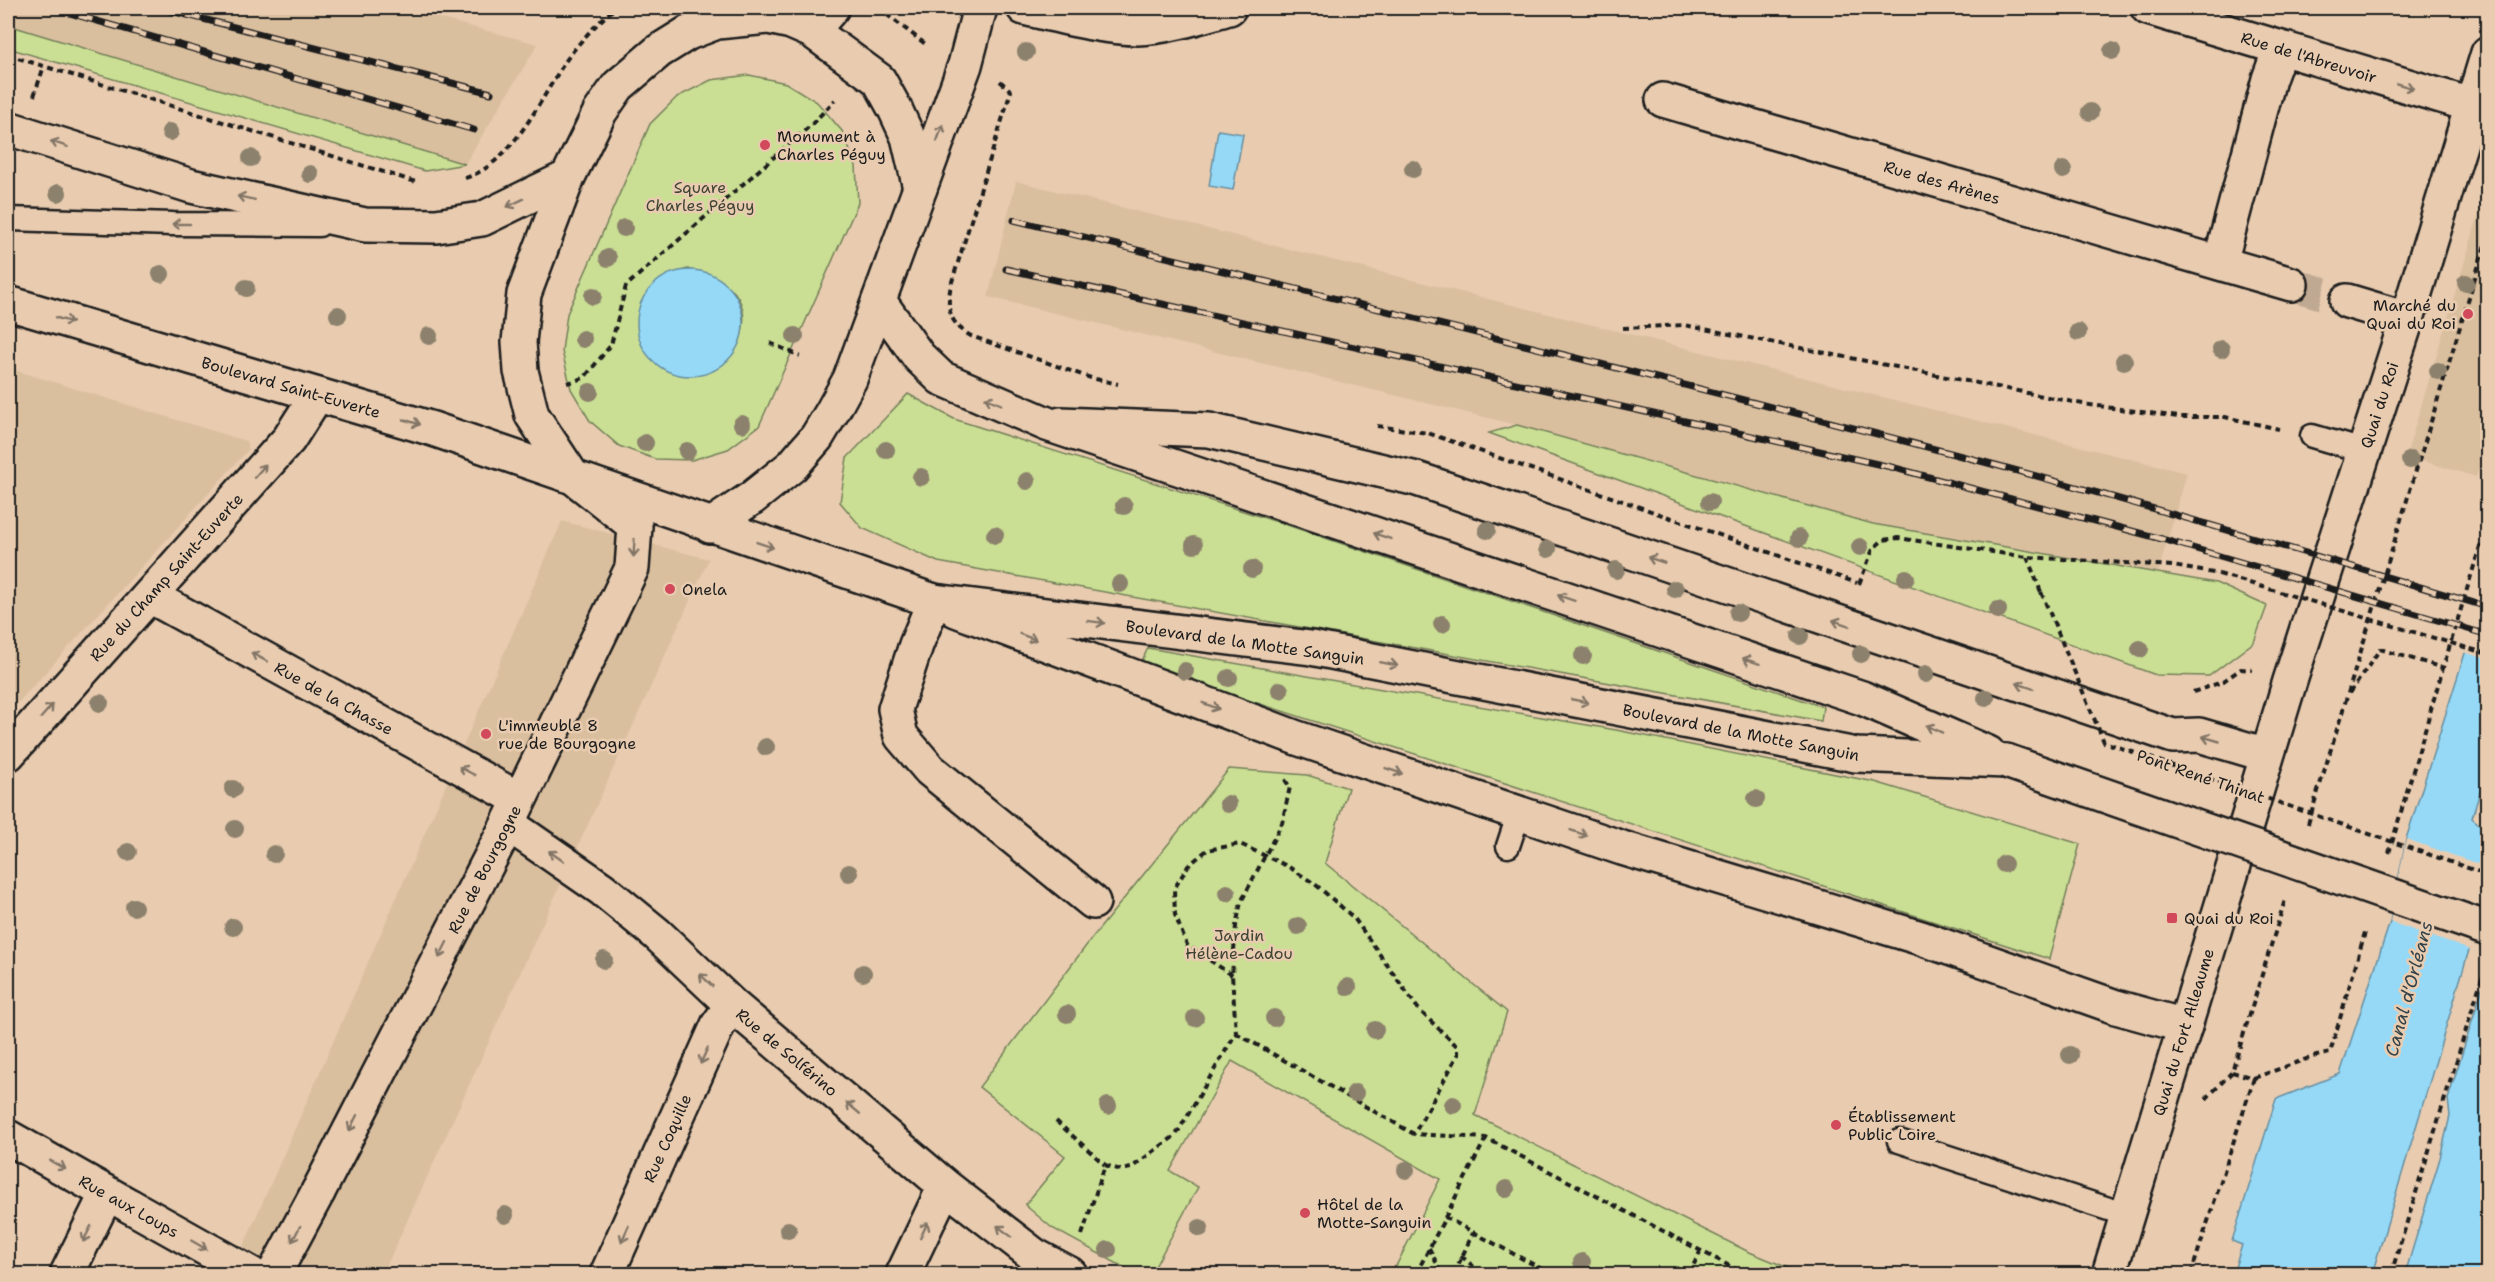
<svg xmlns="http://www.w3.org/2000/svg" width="2495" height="1282" font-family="'Shantell Sans',sans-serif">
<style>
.built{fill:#dabf9f}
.green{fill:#cadf94;stroke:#737e58;stroke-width:1.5;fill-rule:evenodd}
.water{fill:#95d9f7;stroke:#658d9f;stroke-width:1.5}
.pier{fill:#e9ccb0}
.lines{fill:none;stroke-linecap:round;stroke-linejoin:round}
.minor-tunnel{stroke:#c0a992;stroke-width:33;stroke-dasharray:33 16;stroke-linecap:butt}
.service-casing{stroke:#1c1c1c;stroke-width:27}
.pedestrian-casing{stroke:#1c1c1c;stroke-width:38}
.minor-casing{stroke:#1c1c1c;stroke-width:38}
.tertiary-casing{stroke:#1c1c1c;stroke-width:38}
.secondary-casing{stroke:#1c1c1c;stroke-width:38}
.primary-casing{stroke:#1c1c1c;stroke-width:38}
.path{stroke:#1c1c1c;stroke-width:4;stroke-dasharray:6 4.5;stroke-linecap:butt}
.service{stroke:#e9ccb0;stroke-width:22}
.pedestrian{stroke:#e9ccb0;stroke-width:33}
.minor{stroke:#e9ccb0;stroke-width:33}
.tertiary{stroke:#e9ccb0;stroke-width:33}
.secondary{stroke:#e9ccb0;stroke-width:33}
.primary{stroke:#e9ccb0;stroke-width:33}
.rail-casing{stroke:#1c1c1c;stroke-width:7}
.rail{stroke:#e9ccb0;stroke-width:4.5;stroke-dasharray:14;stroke-linecap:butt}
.primary-bridge-casing{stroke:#1c1c1c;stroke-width:38;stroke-linecap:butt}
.path-bridge{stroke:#1c1c1c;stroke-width:4;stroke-dasharray:6 4.5;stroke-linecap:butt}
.primary-bridge{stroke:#e9ccb0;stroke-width:33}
.tree{fill:#8c816c}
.oneway{stroke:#827466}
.poi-dot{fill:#d1495b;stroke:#e9ccb0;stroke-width:2}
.labels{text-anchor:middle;stroke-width:5;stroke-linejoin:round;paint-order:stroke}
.street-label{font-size:16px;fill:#1c1c1c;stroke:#e9ccb0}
.poi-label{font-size:16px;fill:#1c1c1c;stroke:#e9ccb0;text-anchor:start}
.park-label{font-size:16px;fill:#3f4334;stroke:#e9ccb0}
.water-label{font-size:18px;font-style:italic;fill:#344248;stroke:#e9ccb0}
</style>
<rect width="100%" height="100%" fill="#e9ccb0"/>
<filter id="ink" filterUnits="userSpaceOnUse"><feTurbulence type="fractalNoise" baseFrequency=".0167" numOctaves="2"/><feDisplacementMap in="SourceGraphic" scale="12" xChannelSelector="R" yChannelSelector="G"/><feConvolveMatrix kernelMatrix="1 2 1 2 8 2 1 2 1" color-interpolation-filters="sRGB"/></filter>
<g filter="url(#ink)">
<path class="built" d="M8 8H400L538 44 465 164 8 25Z
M1016 181 2187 473 2158 573 1873 524 1517 425 988 297Z
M2487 187 2488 441 2476 477 2406 456Z
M8 368 246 441 249 449 8 714Z
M562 521 709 559 383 1274H231Z"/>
<path class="green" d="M8 25 465 164 425 171 8 48Z
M749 75 786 83 817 102 842 131 856 166 858 203 759 426 728 449 692 460 655 459 619 446 590 421 571 389 562 351 567 314 650 124 677 97 711 80ZM688 269C699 274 729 285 735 293 754 319 739 351 717 368L653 360C624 320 640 280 688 269Z
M908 394 954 419 1290 526 1823 707 1821 721 938 562 862 528 840 502 847 458Z
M1517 425 1873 524 2216 583 2267 606 2254 642 2209 676 2156 675 1489 433Z
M1148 648 1616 730 1875 782 2080 844 2049 959 1140 665Z
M1229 769 1307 775 1348 788 1325 863 1507 1012 1475 1115 1747 1251 1803 1274H1392L1440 1179 1232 1061 1170 1171 1198 1187 1151 1274H1136L1052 1228 1025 1205 1065 1156 979 1087 1092 938Z"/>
<path class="water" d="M1218 130 1243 134 1233 190 1209 186Z
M637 323a53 53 0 1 1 106 0a53 53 0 1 1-106 0Z
M2487 584V769L2472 818 2487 831V890L2372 1274H2233L2242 1245 2232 1241 2276 1099 2340 1074 2390 922 2406 839Z
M2487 973V1274H2405L2440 1158 2450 1116 2448 1099Z"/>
<path class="pier" d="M2482 592 2487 594V659L2463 652Z
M2406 839 2487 867 2488 901 2473 951 2390 922Z"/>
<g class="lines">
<path class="minor-tunnel" d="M2291 284 2347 301"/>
<defs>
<path id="service" d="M8 219 173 224 319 225
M2312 436 2364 451
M1508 846 1519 813
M1899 1141 2127 1215"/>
<path id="pedestrian" d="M150 596 519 799
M318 1192 508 824 632 568 635 526 577 480
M130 1206 251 1274"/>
<path id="minor" d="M1024 8C1059 16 1103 28 1138 28 1165 28 1203 15 1229 8
M2148 8 2471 105
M1663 100 2291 284
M2220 263 2269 79 2280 49
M2347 301 2407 319
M934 601 916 645 895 709 901 736 930 770 1093 902
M8 754 289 439 317 395
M508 824 602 889 657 934 732 1005 945 1186 1034 1255 1070 1274
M8 1137 130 1206
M67 1274 107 1193
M274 1274 318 1192
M607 1274 718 1025 732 1005
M903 1274 945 1186
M2109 1274 2185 1026"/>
<path id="tertiary" d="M1061 424 1209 430 1417 479 2173 736 2199 735 2267 755
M956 610 1297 738 1622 848 1921 938 2116 1007 2185 1026 2290 681 2407 319 2488 53"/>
<path id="secondary" d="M812 31 832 8
M920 188 965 65 980 8"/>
<path id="primary" d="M8 128 191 186 365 225 436 226 482 219 568 177
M879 301 919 357 941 378 1047 424 1862 698 1988 753
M8 303 433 429 934 601 1311 648 1856 755 2006 761
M573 477 532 415 521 371 519 342 524 294 568 177 600 112 618 86 659 51 688 33 717 22 768 17 791 22 812 31 879 80 895 109 908 137 920 188 850 379 832 412 817 437 792 466 752 498 710 526"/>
</defs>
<use href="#service" class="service-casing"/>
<use href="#pedestrian" class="pedestrian-casing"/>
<use href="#minor" class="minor-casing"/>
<use href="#tertiary" class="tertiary-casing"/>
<use href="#secondary" class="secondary-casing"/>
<use href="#primary" class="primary-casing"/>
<path class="path" d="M878 8 928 46
M8 55 419 183
M1000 81 1011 91 951 285C946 309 949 323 971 336L1091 378 1118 384
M34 96 44 66
M465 178C512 164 540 100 565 62 578 43 598 22 615 8
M1623 328 1684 325 2083 404 2179 417H2225L2279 429
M770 343 800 356
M567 383 584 378 611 345 626 286 812 124 835 100
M1377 426 1428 433 1857 583
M2027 557 2041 592
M1859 584 1873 549 1883 540 1898 538 2027 557 2173 566 2219 574
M2193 692 2222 682 2241 669 2252 670
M2350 693 2380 649 2443 668 2488 520
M2308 824 2488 235
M2389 853 2443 668
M1232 975 1187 945 1175 915 1174 889 1188 866 1207 850 1240 844 1289 867 1315 884 1354 918 1419 1010 1458 1047V1055L1414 1134
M1236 1033 1414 1134 1486 1138 1745 1274
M2232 1072 2254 1078
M2254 1078 2312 1057 2330 1053 2366 929
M2206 1099 2232 1072 2285 900
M1056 1121 1105 1165
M1445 1217 1551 1274
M1082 1235 1105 1165 1121 1170 1131 1168 1176 1135 1236 1033 1232 975 1236 926 1241 902 1282 823 1290 787 1283 777
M1429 1248 1438 1266 1437 1274
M1461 1256 1478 1270 1492 1274
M1416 1274 1486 1138
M1454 1274 1473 1233
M1689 1274 1700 1252
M2191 1274 2254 1078
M2391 1274 2485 968"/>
<use href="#service" class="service"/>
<use href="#pedestrian" class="pedestrian"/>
<use href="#minor" class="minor"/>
<use href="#tertiary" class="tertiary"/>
<use href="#secondary" class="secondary"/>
<use href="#primary" class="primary"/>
<defs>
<path id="rail" d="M52 8 474 130
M160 8 491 93
M1014 220C1326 296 1639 372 1950 453 2130 500 2309 554 2488 607
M1006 269 1891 467 2162 539 2488 635"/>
</defs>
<use href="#rail" class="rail-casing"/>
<use href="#rail" class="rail"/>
<defs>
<path id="primary-bridge" d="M2006 761 2488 929"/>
</defs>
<use href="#primary-bridge" class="primary-bridge-casing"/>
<path class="path-bridge" d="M2219 574 2488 654
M2041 592 2104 742 2488 875"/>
<use href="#primary-bridge" class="primary-bridge"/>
</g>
<g class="tree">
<circle cx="2112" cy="51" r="9"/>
<circle cx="1026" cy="52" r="9"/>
<circle cx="2090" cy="112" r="9"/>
<circle cx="170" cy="132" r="9"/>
<circle cx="251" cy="158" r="9"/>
<circle cx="1413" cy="169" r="9"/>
<circle cx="2063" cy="170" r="9"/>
<circle cx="310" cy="174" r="9"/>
<circle cx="58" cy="193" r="9"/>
<circle cx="624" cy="228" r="9"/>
<circle cx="608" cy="258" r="9"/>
<circle cx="161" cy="274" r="9"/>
<circle cx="2466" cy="283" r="9"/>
<circle cx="246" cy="288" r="9"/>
<circle cx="593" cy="296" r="9"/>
<circle cx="338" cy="315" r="9"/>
<circle cx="2078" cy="332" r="9"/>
<circle cx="429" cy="336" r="9"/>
<circle cx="795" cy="336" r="9"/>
<circle cx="583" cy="339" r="9"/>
<circle cx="2221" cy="349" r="9"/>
<circle cx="2124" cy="361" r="9"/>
<circle cx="2438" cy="371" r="9"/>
<circle cx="590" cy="392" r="9"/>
<circle cx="742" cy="424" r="9"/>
<circle cx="645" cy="443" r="9"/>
<circle cx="886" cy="450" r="9"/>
<circle cx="687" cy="451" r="9"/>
<circle cx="2410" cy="460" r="9"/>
<circle cx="921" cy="477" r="9"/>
<circle cx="1027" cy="481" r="9"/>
<circle cx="1710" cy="502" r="9"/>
<circle cx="1124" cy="506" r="9"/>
<circle cx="1487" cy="530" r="9"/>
<circle cx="995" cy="535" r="9"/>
<circle cx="1799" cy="538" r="9"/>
<circle cx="1194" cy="545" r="9"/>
<circle cx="1860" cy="547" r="9"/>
<circle cx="1548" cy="549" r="9"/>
<circle cx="1252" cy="569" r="9"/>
<circle cx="1616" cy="570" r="9"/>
<circle cx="1906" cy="578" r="9"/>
<circle cx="1120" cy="584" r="9"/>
<circle cx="1675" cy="589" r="9"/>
<circle cx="1998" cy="610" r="9"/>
<circle cx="1738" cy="613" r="9"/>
<circle cx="1442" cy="624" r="9"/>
<circle cx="1800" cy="636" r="9"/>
<circle cx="2140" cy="649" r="9"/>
<circle cx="1861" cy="654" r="9"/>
<circle cx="1583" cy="656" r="9"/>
<circle cx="1185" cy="671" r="9"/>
<circle cx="1926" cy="674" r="9"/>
<circle cx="1229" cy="678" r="9"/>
<circle cx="1280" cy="690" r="9"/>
<circle cx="1986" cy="698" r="9"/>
<circle cx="100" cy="703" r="9"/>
<circle cx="766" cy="747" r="9"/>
<circle cx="233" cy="789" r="9"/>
<circle cx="1756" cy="799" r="9"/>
<circle cx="1228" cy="804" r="9"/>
<circle cx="235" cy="829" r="9"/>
<circle cx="128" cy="852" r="9"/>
<circle cx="274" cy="854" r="9"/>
<circle cx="2004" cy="864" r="9"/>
<circle cx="849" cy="873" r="9"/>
<circle cx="1227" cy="893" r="9"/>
<circle cx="134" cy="907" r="9"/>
<circle cx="1298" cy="926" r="9"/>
<circle cx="233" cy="927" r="9"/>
<circle cx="604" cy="960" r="9"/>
<circle cx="863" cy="973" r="9"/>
<circle cx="1348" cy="987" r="9"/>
<circle cx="1067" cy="1014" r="9"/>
<circle cx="1195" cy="1018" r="9"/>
<circle cx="1274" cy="1018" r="9"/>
<circle cx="1375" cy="1030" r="9"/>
<circle cx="2070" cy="1055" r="9"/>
<circle cx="1355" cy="1093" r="9"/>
<circle cx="1453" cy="1105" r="9"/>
<circle cx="1108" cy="1106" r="9"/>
<circle cx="1406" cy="1170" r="9"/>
<circle cx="1506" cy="1189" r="9"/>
<circle cx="505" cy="1215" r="9"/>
<circle cx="1200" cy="1228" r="9"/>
<circle cx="788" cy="1230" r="9"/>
<circle cx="1108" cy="1250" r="9"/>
<circle cx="1582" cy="1262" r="9"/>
</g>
<defs><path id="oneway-shaft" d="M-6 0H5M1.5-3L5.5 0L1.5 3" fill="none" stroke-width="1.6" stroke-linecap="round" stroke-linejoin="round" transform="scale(1.5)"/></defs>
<g class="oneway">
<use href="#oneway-shaft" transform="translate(2405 86) rotate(16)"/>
<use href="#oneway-shaft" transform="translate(940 133) rotate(-70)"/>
<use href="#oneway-shaft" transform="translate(59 144) rotate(-162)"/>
<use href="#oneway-shaft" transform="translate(246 198) rotate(-168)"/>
<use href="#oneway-shaft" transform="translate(515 203) rotate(154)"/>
<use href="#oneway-shaft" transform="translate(181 224) rotate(-180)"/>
<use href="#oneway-shaft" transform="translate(64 320) rotate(16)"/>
<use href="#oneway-shaft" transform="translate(993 401) rotate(-157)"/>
<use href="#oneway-shaft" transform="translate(412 422) rotate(16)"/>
<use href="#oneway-shaft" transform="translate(260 471) rotate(-49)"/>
<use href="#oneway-shaft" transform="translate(1382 536) rotate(-161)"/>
<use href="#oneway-shaft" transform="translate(765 545) rotate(19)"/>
<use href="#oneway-shaft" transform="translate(634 548) rotate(93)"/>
<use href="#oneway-shaft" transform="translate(1656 560) rotate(-161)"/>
<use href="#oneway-shaft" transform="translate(1566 598) rotate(-161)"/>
<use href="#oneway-shaft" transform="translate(1096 622) rotate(7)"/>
<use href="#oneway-shaft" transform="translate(1841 623) rotate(-161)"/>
<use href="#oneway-shaft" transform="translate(1028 637) rotate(21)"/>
<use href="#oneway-shaft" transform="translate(259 657) rotate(-151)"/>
<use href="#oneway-shaft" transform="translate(1751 661) rotate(-161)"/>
<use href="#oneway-shaft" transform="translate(1389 664) rotate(11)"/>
<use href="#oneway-shaft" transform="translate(2025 686) rotate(-161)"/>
<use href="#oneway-shaft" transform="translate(1580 701) rotate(11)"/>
<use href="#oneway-shaft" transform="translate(1211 706) rotate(21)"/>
<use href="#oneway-shaft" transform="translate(47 711) rotate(-48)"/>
<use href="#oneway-shaft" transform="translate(1934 729) rotate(-156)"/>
<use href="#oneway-shaft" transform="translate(2211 739) rotate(-164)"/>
<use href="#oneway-shaft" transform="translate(467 771) rotate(-152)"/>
<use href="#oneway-shaft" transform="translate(1394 771) rotate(19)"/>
<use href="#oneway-shaft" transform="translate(1579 833) rotate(19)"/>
<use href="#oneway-shaft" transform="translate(556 856) rotate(-145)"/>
<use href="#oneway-shaft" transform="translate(443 950) rotate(117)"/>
<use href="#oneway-shaft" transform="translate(706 980) rotate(-137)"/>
<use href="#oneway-shaft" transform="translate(704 1056) rotate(114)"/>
<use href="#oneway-shaft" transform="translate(853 1108) rotate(-140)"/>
<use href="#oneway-shaft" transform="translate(353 1123) rotate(117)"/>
<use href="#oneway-shaft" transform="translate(58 1165) rotate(29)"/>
<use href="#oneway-shaft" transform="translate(924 1230) rotate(-65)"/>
<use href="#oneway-shaft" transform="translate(1004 1231) rotate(-143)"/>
<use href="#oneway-shaft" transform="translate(87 1234) rotate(117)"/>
<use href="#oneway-shaft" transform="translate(296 1234) rotate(118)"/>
<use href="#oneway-shaft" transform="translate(625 1234) rotate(114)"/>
<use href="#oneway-shaft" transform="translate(199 1245) rotate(30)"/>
</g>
</g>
<g class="poi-dot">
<circle cx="765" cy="145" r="6"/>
<circle cx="2468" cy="314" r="6"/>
<circle cx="670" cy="589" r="6"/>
<circle cx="486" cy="734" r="6"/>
<rect x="2166" y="912" width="12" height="12" rx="3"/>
<circle cx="1836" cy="1125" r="6"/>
<circle cx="1305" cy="1213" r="6"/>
</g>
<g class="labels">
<g class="street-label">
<text transform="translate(2309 57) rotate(17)" y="6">Rue de l'Abreuvoir</text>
<text transform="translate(1942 182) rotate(16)" y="6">Rue des Arènes</text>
<text transform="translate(291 387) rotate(16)" y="6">Boulevard Saint-Euverte</text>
<text transform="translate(2379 405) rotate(-72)" y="6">Quai du Roi</text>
<text transform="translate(166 577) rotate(-48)" y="6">Rue du Champ Saint-Euverte</text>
<text transform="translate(1245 642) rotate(8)" y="6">Boulevard de la Motte Sanguin</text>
<text transform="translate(334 698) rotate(29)" y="6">Rue de la Chasse</text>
<text transform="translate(1741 732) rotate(11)" y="6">Boulevard de la Motte Sanguin</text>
<text transform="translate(2201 776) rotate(19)" y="6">Pont René Thinat</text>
<text transform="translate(484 869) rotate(-63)" y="6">Rue de Bourgogne</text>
<text transform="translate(2183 1032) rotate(-73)" y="6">Quai du Fort Alleaume</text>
<text transform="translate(787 1052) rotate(40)" y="6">Rue de Solférino</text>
<text transform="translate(667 1138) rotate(-66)" y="6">Rue Coquille</text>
<text transform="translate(129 1206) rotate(29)" y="6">Rue aux Loups</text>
</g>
<g class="poi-label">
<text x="777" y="142">Monument à<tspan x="777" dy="18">Charles Péguy</tspan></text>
<text x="2456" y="311" text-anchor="end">Marché du<tspan x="2456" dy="18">Quai du Roi</tspan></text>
<text x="682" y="595">Onela</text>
<text x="498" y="731">L'immeuble 8<tspan x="498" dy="18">rue de Bourgogne</tspan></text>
<text x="2184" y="924">Quai du Roi</text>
<text x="1848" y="1122">Établissement<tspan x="1848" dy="18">Public Loire</tspan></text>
<text x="1317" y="1210">Hôtel de la<tspan x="1317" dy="18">Motte-Sanguin</tspan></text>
</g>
<g class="park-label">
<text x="700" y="193">Square<tspan x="700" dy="18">Charles Péguy</tspan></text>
<text x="1239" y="941">Jardin<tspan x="1239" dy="18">Hélène-Cadou</tspan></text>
</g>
<g class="water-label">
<text transform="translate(2409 989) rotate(-75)" y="6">Canal d'Orléans</text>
</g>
</g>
<rect width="2495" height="1282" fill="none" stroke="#e9ccb0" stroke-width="30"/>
<rect x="15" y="15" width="2465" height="1252" fill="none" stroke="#1c1c1c" stroke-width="2" filter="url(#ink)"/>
</svg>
